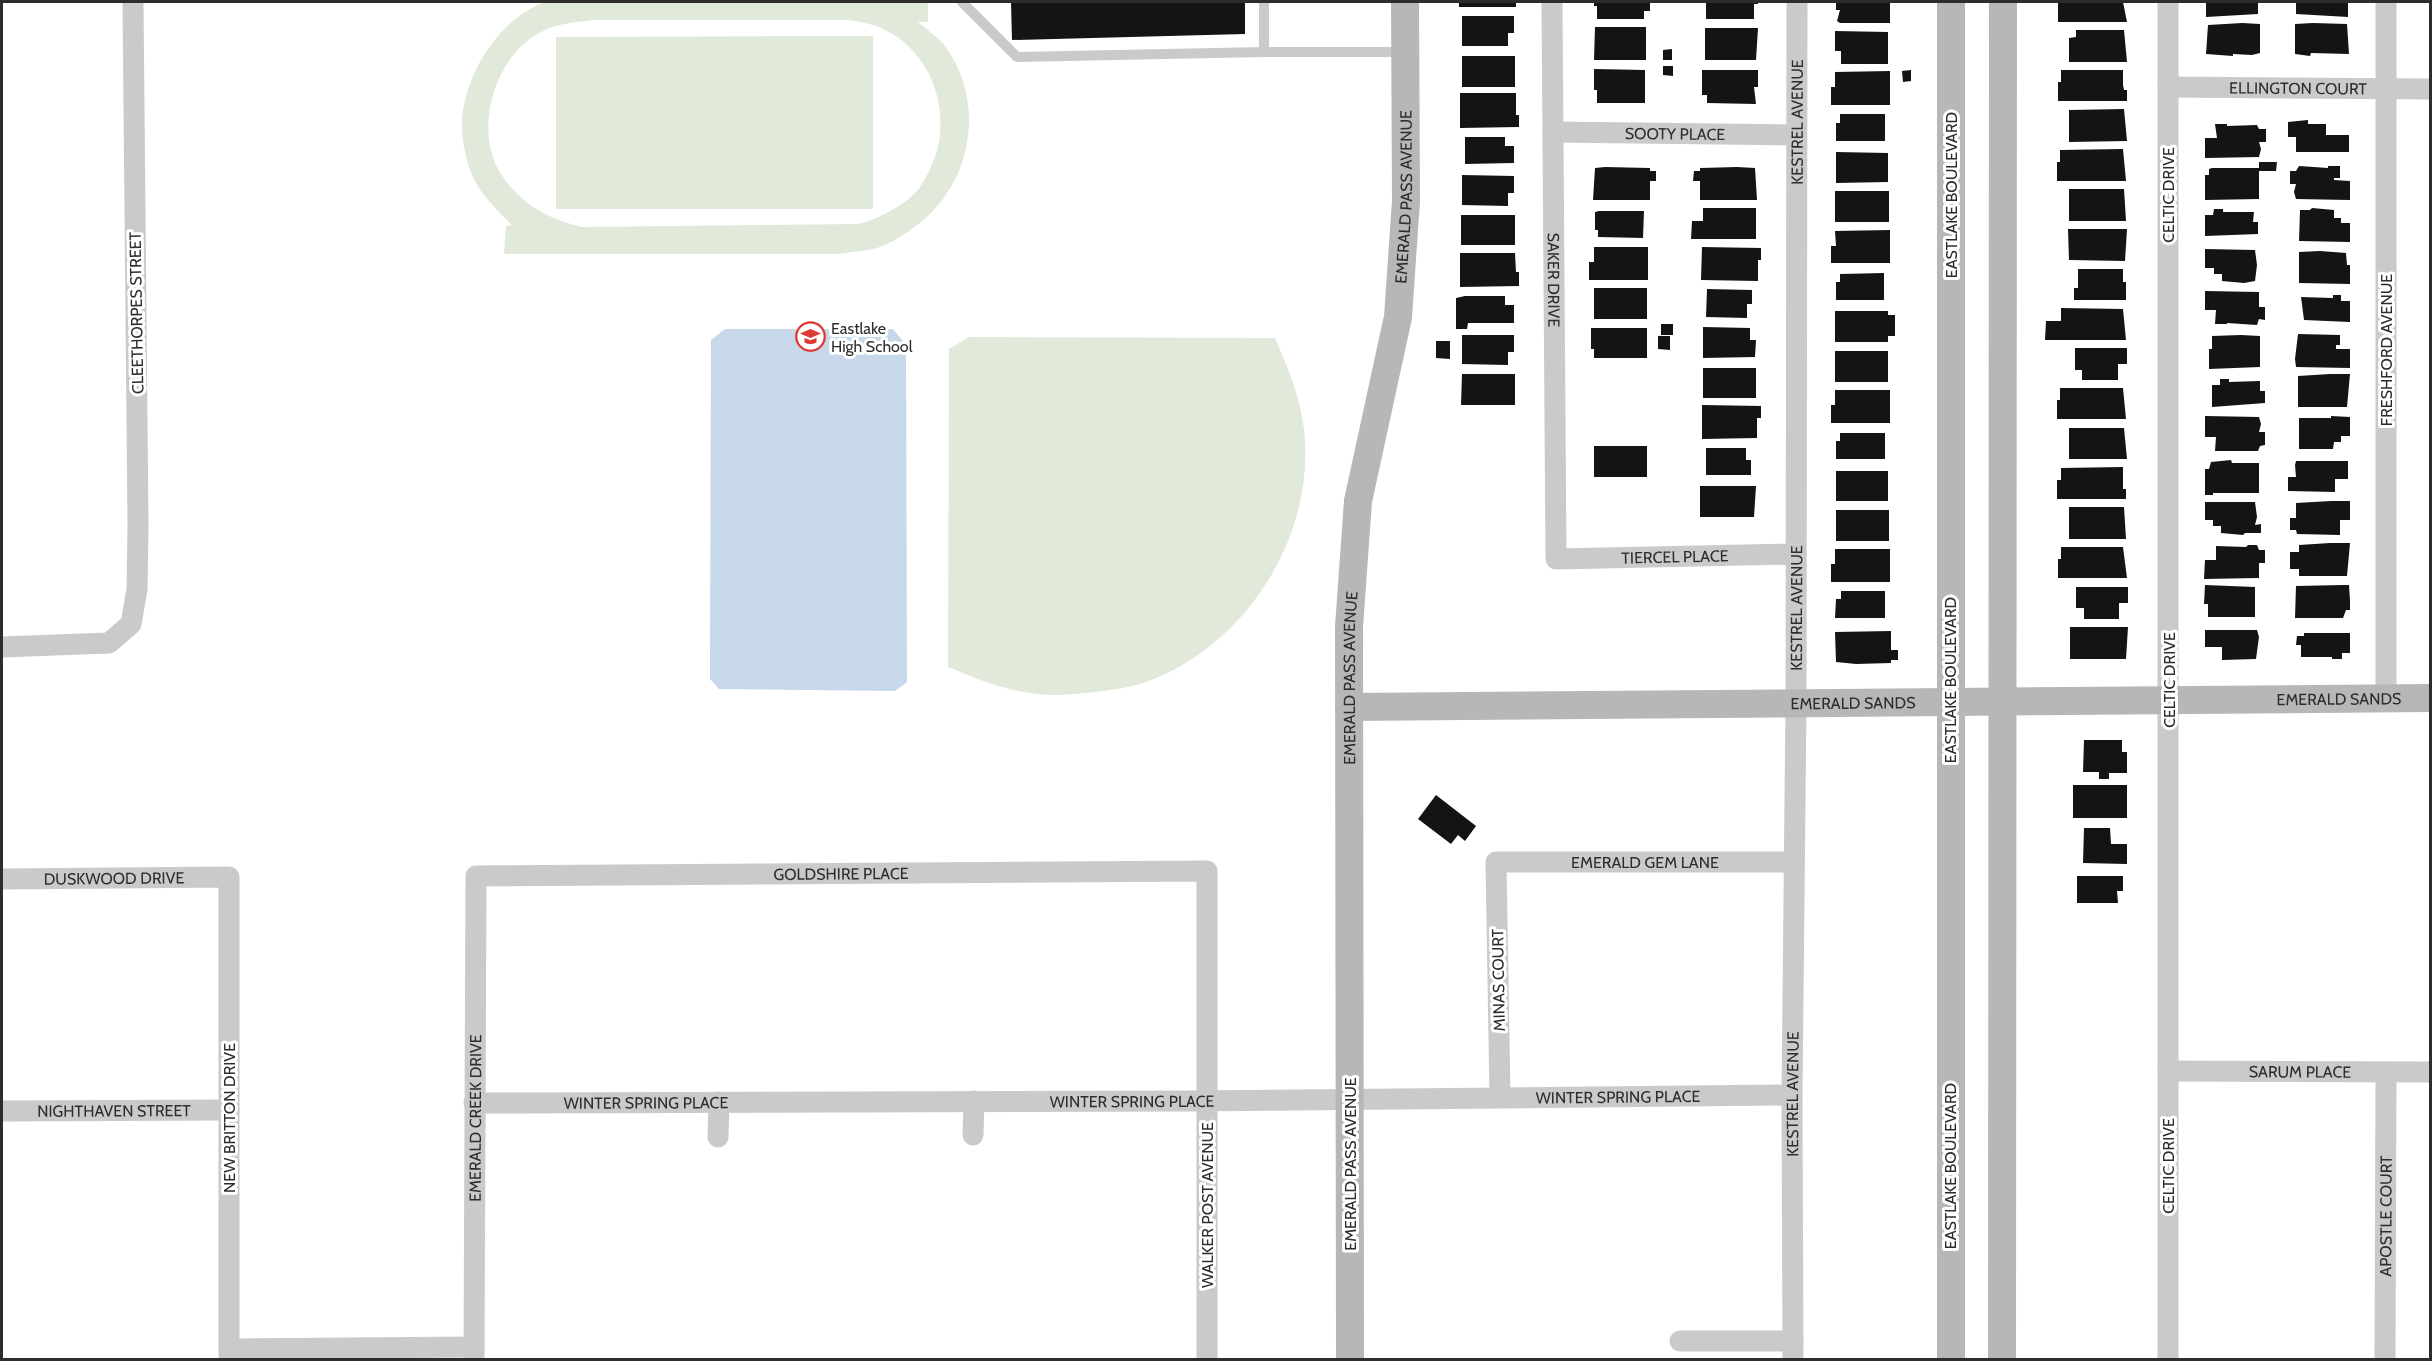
<svg xmlns="http://www.w3.org/2000/svg" width="2432" height="1361" font-family="Cabin,sans-serif">
<style>
.green{fill:#e1eada;fill-rule:evenodd}
.water{fill:#c7d8ea}
.building{fill:#141414}
.lines{fill:none;stroke-linecap:round;stroke-linejoin:round}
.lane{stroke:#cacaca;stroke-width:10}
.street{stroke:#cacaca;stroke-width:21}
.secondary{stroke:#b7b7b7;stroke-width:28}
.labels{text-anchor:middle;stroke-width:6;stroke-linejoin:round;paint-order:stroke}
.street-label{font-size:16px;fill:#2d2d2d;stroke:#fff}
.poi-label{font-size:16px;fill:#2d2d2d;stroke:#fff;text-anchor:start}
</style>
<rect width="100%" height="100%" fill="#fff"/>
<path class="green" d="M546 2H928V22H918C927 30 938 37 945 46 988 105 971 188 913 228 902 236 890 244 877 248 864 251 850 252 837 254H504L506 226 512 225C497 210 477 191 470 170 465 155 461 135 462 120 465 73 501 16 546 2ZM595 20H848C861 22 875 24 887 31 931 54 950 108 936 154 931 168 923 187 911 197 895 210 877 219 858 224L582 227C550 219 526 207 505 180 471 136 492 57 541 32 558 23 576 22 595 20Z
M873 36V209H556V37Z
M969 337 1275 338C1288 368 1300 397 1304 429 1316 534 1249 641 1152 680 1131 688 1107 691 1085 693 1067 695 1048 696 1030 693 1001 689 975 678 948 667L949 349Z"/>
<path class="water" d="M725 329H893L906 345 907 682 895 691 719 689 710 679 711 340Z"/>
<path class="building" d="M1011 2H1245V34L1012 40Z
M1459 2H1516V7H1459Z
M1594 2H1650V11H1644V19H1597V6H1594Z
M1706 2H1758V4H1754V19H1706Z
M1836 2H1890V23H1840L1837 21 1840 10H1836Z
M2061 2H2123L2127 22H2058V3Z
M2206 2H2258V14L2206 17Z
M2296 2H2348V17L2296 14Z
M1462 16H1514V33H1508V46H1462Z
M2242 23 2260 24V53L2252 55 2233 54V56L2206 54 2208 25Z
M2313 23 2347 24 2349 54 2311 53 2310 56 2295 54V24Z
M1595 27H1646V60H1594Z
M1705 28H1758L1756 60H1705Z
M2076 30H2124L2127 62H2069V38L2076 37Z
M1835 31 1888 32V64H1841V51H1835Z
M1672 49V60H1663V50Z
M1462 56H1515V87H1462Z
M1663 66H1673V76L1663 75Z
M1594 69 1645 70V103H1597V90H1594Z
M1702 70H1758V87H1754L1756 104 1707 103V95H1702Z
M1911 70V81L1903 82 1902 71Z
M2061 70H2123V85L2124 90H2127V101H2058V82H2061Z
M1890 71V105H1831V87H1835V72Z
M1460 93H1516V115H1519V127L1460 128Z
M2124 109 2127 141 2069 142V110Z
M1840 114H1885V141H1836V123H1840Z
M2308 120V124H2326V135H2349V152H2296V137H2288V122Z
M2215 124H2227V126L2257 125 2259 129H2266V142H2259L2261 149 2259 157 2205 158V138H2217Z
M1465 137H1505V146H1514V163L1465 164Z
M2123 149 2126 181H2057V162H2060V150Z
M1836 152 1888 153V182L1836 183Z
M2259 162H2277L2276 171H2259V199L2205 200V175H2209V169L2212 168H2259Z
M2299 166 2328 168V166H2340V178H2334V180L2350 181V200L2296 199 2294 192 2296 184H2290V171H2296Z
M1605 167 1650 168V171H1656V181H1650V200H1593L1595 168Z
M1737 167 1755 168 1757 200H1700V181H1693L1694 171H1700V168Z
M1462 175 1514 176V193H1508V206L1462 205Z
M2069 189H2124L2126 221H2069Z
M1835 191H1889V222H1835Z
M1703 208H1756V239H1691L1692 221H1703Z
M2312 208 2334 210V218H2341V223H2350V242L2299 241 2300 210H2310Z
M2214 209H2223V212H2254L2253 222H2258V234L2205 236V215H2213Z
M1599 211H1644L1643 238 1598 237V230H1595V212Z
M1461 215H1515V245H1461Z
M2068 229H2127L2125 261 2069 260Z
M1890 230V263H1831V246H1836L1835 231Z
M1594 247H1648V280H1589V262H1594Z
M1702 247 1761 248V260H1758V281L1701 280Z
M2205 249 2255 250 2257 265 2255 281 2244 283 2222 281V274H2214V268H2205Z
M2320 251 2346 253 2347 265H2350V284L2299 283V252Z
M1460 253H1515L1516 272H1519V286L1460 287Z
M2078 269H2123V282H2126V300H2074V288H2078Z
M1884 273V300H1836V282H1840V274Z
M1594 288H1647V319H1594Z
M1707 289 1752 290V304H1747V318L1706 317Z
M2205 291 2259 292V307H2265V320L2259 319 2257 325 2227 323V324H2215L2216 310H2205Z
M2333 295H2341V301H2350V322L2304 320 2301 297 2333 298Z
M1465 296H1505V305H1514V323H1468L1467 329H1456V298Z
M2061 308 2123 309 2126 340H2045L2046 321H2061Z
M1835 311H1888V315H1895V336H1888V342H1835Z
M1661 324H1673V335H1661Z
M1703 327 1750 328V340H1756L1755 357 1703 358Z
M1591 328H1647V358H1594V349H1591Z
M2298 334 2340 335V345H2336V349H2350V368L2296 367 2295 359Z
M1462 335H1514V352H1508V365L1462 364Z
M2241 335 2260 336V367L2209 369V349H2212V336Z
M1658 336H1670V350L1658 349Z
M1436 341H1450V359L1436 358Z
M2075 348H2127V364H2118V380H2082V370H2075Z
M1835 351H1888V382H1835Z
M1703 368H1756V398H1703Z
M1462 374H1515V405H1461Z
M2330 374H2350L2347 407H2298V376Z
M2220 379H2229V382L2260 381V391H2265V403L2212 407V385H2220Z
M2060 388H2123L2126 419H2057V400H2060Z
M1835 390H1890V423H1831V405H1835Z
M1702 405 1761 406V418H1757V438L1702 439Z
M2205 416 2259 417 2261 424 2259 432H2265V445L2260 446 2258 451H2215L2216 437H2205Z
M2331 416 2350 417V436H2341V442H2334L2333 449H2299V418H2331Z
M2069 428H2124L2127 459H2069Z
M1840 433H1885V459H1836V441H1840Z
M1594 446H1647V477H1594Z
M1706 448H1746V460H1751V475H1706Z
M2231 460 2232 463H2259V493H2213V495H2205V469H2209L2211 462Z
M2296 461H2348V479H2335V492L2288 491V477H2296L2295 465Z
M2123 467V489H2126V499H2057V480H2061V468Z
M1836 471H1888V501H1836Z
M1700 486H1756L1754 517H1700Z
M2331 501H2350V520H2340V535L2297 534 2296 530H2290V518H2296V503Z
M2205 502H2255L2257 517 2255 525 2261 524V533H2245L2243 535 2221 533V526H2213V520H2205Z
M2069 507H2124L2126 539H2069Z
M1836 510H1889V541H1836Z
M2330 543H2350L2347 576H2299V569H2290V552H2299V545Z
M2248 545H2257L2259 550H2265V563H2259V578L2204 579 2205 560H2216V546L2246 547Z
M2061 547H2123L2127 578H2058V559H2061Z
M1835 549H1890V582H1831V564H1835Z
M2205 585 2255 587V617H2208V604H2204Z
M2343 585H2349L2350 601V610H2346L2343 618H2295L2296 586Z
M2076 587H2128V603H2119V619H2084V608H2076Z
M1841 591H1885V618H1835L1836 599H1841Z
M2070 627H2128L2126 659H2070Z
M2205 630H2257L2259 637 2256 659 2222 660V647H2205Z
M1891 631V650H1898V660H1891V663L1856 664 1836 662 1835 632Z
M2304 633H2350V653H2342V659H2332V657H2301V645H2296L2297 636H2304Z
M2084 740H2122V752H2127V773H2109V779H2099V772H2083Z
M2073 785H2127V818H2073Z
M1436 795 1476 826 1465 841 1458 835 1451 844 1418 819Z
M2084 828H2110L2111 844H2127V864L2083 863Z
M2077 876H2123V891H2117L2118 903H2077Z"/>
<g class="lines">
<path class="lane" d="M962 2 1017 57 1264 52
M1264 2V52H1405"/>
<g class="street">
<path id="s1" d="M1552 2 1556 559 1796 554"/>
<path id="s2" d="M2168 87 2430 89"/>
<path id="s3" d="M1553 132 1796 135"/>
<path d="M2 647 109 643 131 624 137 589 138 526 133 2"/>
<path d="M2386 698V2"/>
<path id="s4" d="M2 879 229 877V1360"/>
<path id="s5" d="M2168 1071 2430 1072"/>
<path id="s6" d="M1500 1097 1496 862H1794"/>
<path id="s7" d="M474 1103 1188 1101 1792 1095"/>
<path id="s8" d="M2 1111 229 1110"/>
<path d="M973 1135 974 1101"/>
<path d="M718 1137 719 1102"/>
<path d="M1680 1341H1793"/>
<path d="M229 1349 474 1347"/>
<path id="s9" d="M474 1360 476 876 1207 871V1360"/>
<path id="s10" d="M1793 1360 1792 1095 1796 703 1797 2"/>
<path d="M2168 1360V2"/>
<path id="s11" d="M2385 1360 2386 1072"/>
</g>
<g class="secondary">
<path id="s12" d="M1349 707 2430 698"/>
<path id="s13" d="M1350 1360 1349 627 1358 501 1398 317 1406 201 1405 2"/>
<path d="M1951 1360V2"/>
<path d="M2002 1360 2003 2"/>
</g>
</g>
<defs>
<symbol id="school-ring" viewBox="-11 -11 22 22"><circle r="9.5" fill="#fff" stroke="#df3933" stroke-width="1.5"/><path d="M0-5L7-2L0 1L-7-2ZM-4 1L0 2.5L4 1V4Q0 6-4 4Z" fill="#df3933"/></symbol>
</defs>
<g fill-rule="evenodd">
<use href="#school-ring" x="794" y="320" width="33" height="33"/>
</g>
<g class="labels">
<g class="street-label">
<text dy="6" stroke="none"><textPath href="#s2" startOffset="130">ELLINGTON COURT</textPath></text>
<text dy="6" stroke="none"><textPath href="#s10" startOffset="1238">KESTREL AVENUE</textPath></text>
<text dy="6" stroke="none"><textPath href="#s3" startOffset="122">SOOTY PLACE</textPath></text>
<text transform="translate(1951 195) rotate(-90)" y="6">EASTLAKE BOULEVARD</text>
<text transform="translate(2168 195) rotate(-90)" y="6">CELTIC DRIVE</text>
<text dy="6" stroke="none"><textPath href="#s13" startOffset="1168">EMERALD PASS AVENUE</textPath></text>
<text dy="6" stroke="none"><textPath href="#s1" startOffset="278">SAKER DRIVE</textPath></text>
<text transform="translate(136 313) rotate(-91)" y="6">CLEETHORPES STREET</text>
<text transform="translate(2386 350) rotate(-90)" y="6">FRESHFORD AVENUE</text>
<text dy="6" stroke="none"><textPath href="#s1" startOffset="676">TIERCEL PLACE</textPath></text>
<text dy="6" stroke="none"><textPath href="#s10" startOffset="752">KESTREL AVENUE</textPath></text>
<text dy="6" stroke="none"><textPath href="#s13" startOffset="682">EMERALD PASS AVENUE</textPath></text>
<text transform="translate(1950 680) rotate(-90)" y="6">EASTLAKE BOULEVARD</text>
<text transform="translate(2169 680) rotate(-90)" y="6">CELTIC DRIVE</text>
<text dy="6" stroke="none"><textPath href="#s12" startOffset="990">EMERALD SANDS</textPath></text>
<text dy="6" stroke="none"><textPath href="#s12" startOffset="504">EMERALD SANDS</textPath></text>
<text dy="6" stroke="none"><textPath href="#s6" startOffset="384">EMERALD GEM LANE</textPath></text>
<text dy="6" stroke="none"><textPath href="#s9" startOffset="849">GOLDSHIRE PLACE</textPath></text>
<text dy="6" stroke="none"><textPath href="#s4" startOffset="112">DUSKWOOD DRIVE</textPath></text>
<text transform="translate(1498 980) rotate(-91)" y="6">MINAS COURT</text>
<text dy="6" stroke="none"><textPath href="#s5" startOffset="132">SARUM PLACE</textPath></text>
<text dy="6" stroke="none"><textPath href="#s10" startOffset="266">KESTREL AVENUE</textPath></text>
<text dy="6" stroke="none"><textPath href="#s7" startOffset="1144">WINTER SPRING PLACE</textPath></text>
<text dy="6" stroke="none"><textPath href="#s7" startOffset="658">WINTER SPRING PLACE</textPath></text>
<text dy="6" stroke="none"><textPath href="#s7" startOffset="172">WINTER SPRING PLACE</textPath></text>
<text dy="6" stroke="none"><textPath href="#s8" startOffset="112">NIGHTHAVEN STREET</textPath></text>
<text transform="translate(229 1118) rotate(-90)" y="6">NEW BRITTON DRIVE</text>
<text dy="6" stroke="none"><textPath href="#s9" startOffset="242">EMERALD CREEK DRIVE</textPath></text>
<text transform="translate(1350 1164) rotate(-90)" y="6">EMERALD PASS AVENUE</text>
<text transform="translate(1950 1166) rotate(-90)" y="6">EASTLAKE BOULEVARD</text>
<text transform="translate(2168 1166) rotate(-90)" y="6">CELTIC DRIVE</text>
<text transform="translate(1207 1205) rotate(-90)" y="6">WALKER POST AVENUE</text>
<text dy="6" stroke="none"><textPath href="#s11" startOffset="144">APOSTLE COURT</textPath></text>
</g>
<g class="poi-label">
<text x="831" y="334">Eastlake<tspan x="831" dy="18">High School</tspan></text>
</g>
</g>
<rect width="2432" height="1361" fill="none" stroke="#2d2d2d" stroke-width="6"/>
</svg>
